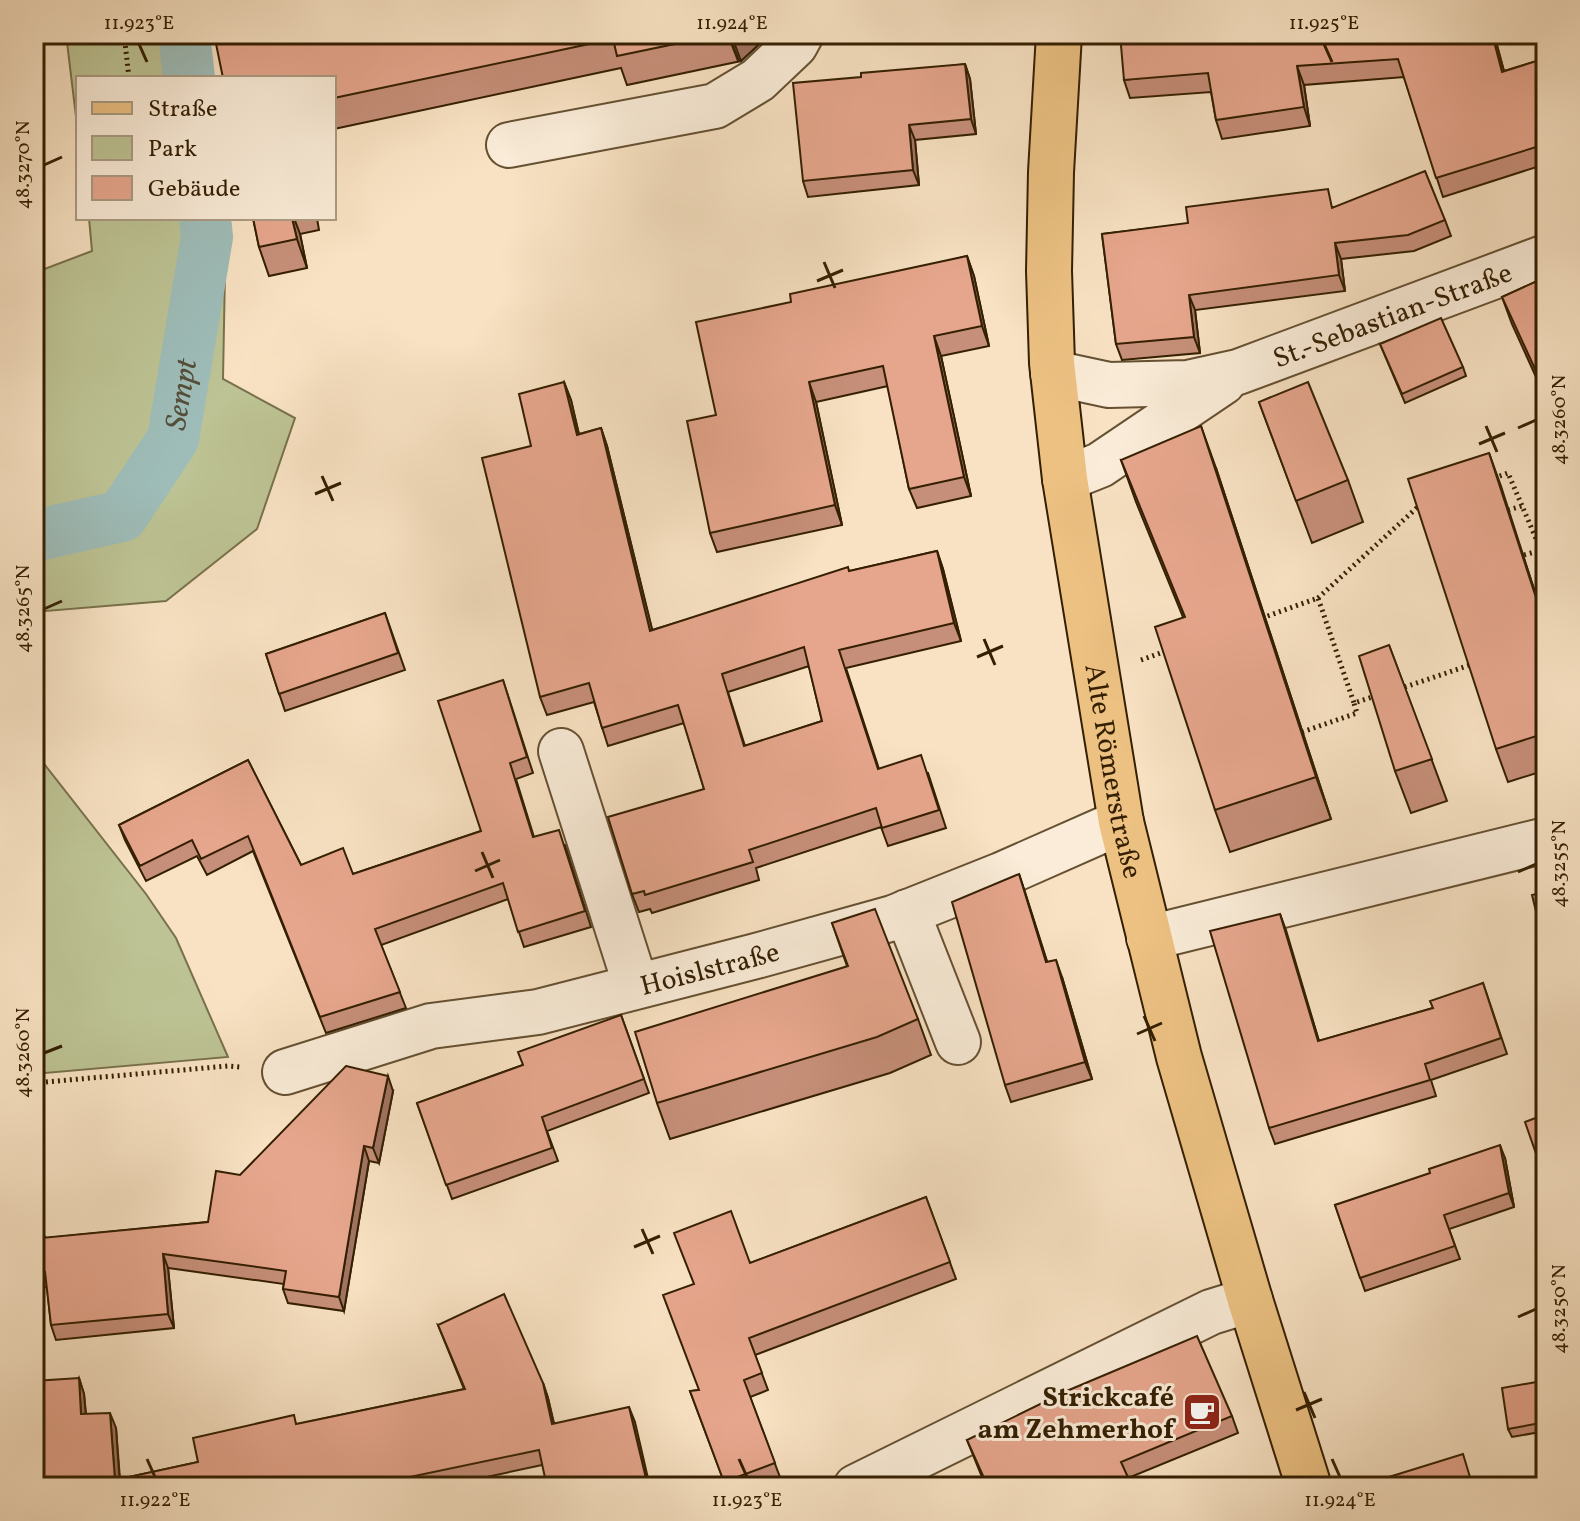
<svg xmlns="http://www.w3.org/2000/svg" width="1580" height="1521" font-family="Vollkorn,serif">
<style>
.green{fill:#bdc394;stroke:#78714b;stroke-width:2}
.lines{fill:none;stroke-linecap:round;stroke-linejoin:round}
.canal{stroke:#9ebdb9;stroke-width:52}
.minor-casing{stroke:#655032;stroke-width:48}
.major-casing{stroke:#341f02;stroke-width:48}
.path{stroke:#341f02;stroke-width:5;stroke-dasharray:2 4;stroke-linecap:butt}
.minor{stroke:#faecd8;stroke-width:44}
.major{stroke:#ecc182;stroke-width:44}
.wall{fill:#c68f79;stroke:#341f02;stroke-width:2;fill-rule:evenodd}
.shaded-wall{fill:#a17463;stroke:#341f02;stroke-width:2}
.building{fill:#e6a68d;stroke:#341f02;stroke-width:2;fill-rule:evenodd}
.ticks{fill:none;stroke:#341f02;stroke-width:3}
.labels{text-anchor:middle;stroke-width:6;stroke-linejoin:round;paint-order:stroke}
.street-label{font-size:28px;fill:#341f02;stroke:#faecd8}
.poi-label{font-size:28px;font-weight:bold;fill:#341f02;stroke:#faecd8;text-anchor:end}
.water-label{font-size:30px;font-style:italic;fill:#544e39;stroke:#faecd8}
.neatline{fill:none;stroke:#341f02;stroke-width:3}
.ticks-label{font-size:20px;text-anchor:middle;fill:#341f02}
</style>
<rect width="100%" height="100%" fill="#f8e2c3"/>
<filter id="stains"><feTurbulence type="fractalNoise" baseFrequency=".0025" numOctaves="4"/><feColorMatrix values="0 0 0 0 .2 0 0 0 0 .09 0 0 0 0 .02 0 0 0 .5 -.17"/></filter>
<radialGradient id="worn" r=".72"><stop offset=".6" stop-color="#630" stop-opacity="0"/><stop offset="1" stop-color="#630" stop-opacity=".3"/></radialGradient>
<path class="green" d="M66 34H202L208 78H78V133Z
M89 218H226L223 379 295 418 257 529 166 601 34 612V273L92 251Z
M34 751 146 894 176 938 228 1057 34 1074Z"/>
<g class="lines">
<g class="canal">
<path d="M184 34 189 78"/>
<path id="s1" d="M34 536 122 516 173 439 207 237 205 218"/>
</g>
<defs>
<g id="minor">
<path d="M509 145 715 106 758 80 795 45 801 34"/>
<path id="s2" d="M1053 373 1109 385 1188 383 1238 372 1546 257"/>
<path d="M1065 479 1100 465 1223 382"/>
<path d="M561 751 636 986"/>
<path d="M907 912 958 1042"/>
<path d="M1149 938 1546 840"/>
<path id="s3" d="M285 1072 431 1026 538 1012 756 956 893 918 1001 875 1121 822"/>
<path d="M856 1487 1211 1312 1250 1300"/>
</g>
<g id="major">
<path id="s4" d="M1059 34 1051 172 1049 271 1052 363 1065 479 1121 822 1179 1057 1250 1300 1309 1487"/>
</g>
</defs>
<use href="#minor" class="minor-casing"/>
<use href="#major" class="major-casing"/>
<path class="path" d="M124 34 129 78
M1494 478 1508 473 1546 562
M1508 510 1522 506
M1524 555 1541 550
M1318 598 1421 504
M1538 599 1546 596
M1262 618 1318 598 1354 703
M1141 660 1169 650
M1399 689 1473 664
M1302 732 1357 713 1354 703 1378 695
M34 1083 228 1066 240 1067"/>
<use href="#minor" class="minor"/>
<use href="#major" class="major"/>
</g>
<path class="wall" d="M214 34H770L741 61 627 85 621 68 334 129V78Z
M1494 34 1504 71 1546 58V164L1443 197 1404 77 1304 85 1310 126 1222 139 1216 120 1211 92 1130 98 1124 80Z
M965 64 970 79 976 134 915 140 919 185 808 197 803 181 861 77Z
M1334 207 1445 220 1451 236 1414 251 1341 259 1345 291 1195 310 1200 353 1122 360 1116 344 1102 234Z
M253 218H317L319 230 300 234 307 268 269 276 259 247Z
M967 256 974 276 989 346 941 356 971 496 917 508 909 489 888 386 816 402 842 525 717 552 710 533 716 415 791 302Z
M1546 277V399L1512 324 1502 297Z
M1380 344 1463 367 1466 376 1405 403Z
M564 382 571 400 579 434 601 428 607 446 652 630 850 571 937 551 943 569 961 641 846 668 879 769 928 773 946 828 888 846 881 827 756 868 759 880 652 913 650 909 639 912 632 894 704 789 684 723 608 746 594 702 547 715 540 697 531 446ZM809 666 822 721 745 746 728 692Z
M1259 402 1348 480 1363 522 1312 543Z
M1489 453 1543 616 1546 615V770L1508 782 1496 749Z
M1121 460 1216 468 1331 819 1230 852 1215 810 1183 617 1136 502Z
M385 613 405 670 285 711 266 654Z
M1389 645 1447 801 1411 813 1395 771Z
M503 680 533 773 516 779 534 837 565 845 591 927 524 947 508 899 381 945 406 1008 326 1033 253 851 207 875 197 856 146 881 125 840 119 825 248 760 301 865 353 874 481 831Z
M1019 874 1047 962 1062 977 1092 1079 1011 1102 1005 1085Z
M1280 914 1319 1041 1433 1008 1483 983 1507 1054 1431 1080 1436 1096 1275 1144 1269 1128Z
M832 923 918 1019 931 1055 890 1073 670 1139 657 1103 847 966Z
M621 1015 649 1093 547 1131 558 1161 452 1199 417 1103 523 1065Z
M393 1091 379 1163 369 1161 344 1311 288 1303 283 1289 284 1284 168 1268 174 1328 56 1340 51 1325 47 1287 34 1289V1224L46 1238 208 1222 240 1175Z
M1546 1114V1182L1540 1165Z
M1505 1158 1514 1207 1449 1229 1460 1259 1365 1291 1335 1205Z
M926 1197 956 1279 755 1355 768 1390 750 1397 781 1480 762 1487H726L690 1391 699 1390 750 1263Z
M438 1325 543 1383 548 1398 554 1423 635 1422 542 1465 440 1487H34L79 1378 84 1394 86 1414 116 1428 120 1479 198 1462 298 1424 464 1389Z
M1542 1381 1546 1396V1431L1512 1437 1508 1429Z
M1232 1416 1238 1433 1128 1478 1132 1487H986L967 1440Z"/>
<path class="shaded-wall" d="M731 34H770L741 61Z
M1492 34H1494L1509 90 1502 72Z
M965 64 970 79 976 134 971 119Z
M1297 66 1304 85 1310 126 1304 107Z
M909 125 915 140 919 185 913 170Z
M292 218H294L300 234 307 268 297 239Z
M1335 243 1341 259 1345 291 1339 275Z
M967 256 974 276 989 346 982 326Z
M1189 295 1195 310 1200 353 1194 337Z
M934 336 941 356 971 496 964 477Z
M564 382 571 400 583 453 577 435Z
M809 382 816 402 842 525 835 505Z
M1201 426 1216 468 1331 819 1316 777Z
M601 428 607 446 657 649 650 631Z
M1489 453 1501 486 1546 627Z
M937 551 943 569 961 641 954 623Z
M1019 874 1025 892 1053 980 1046 962Z
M1280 914 1286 930 1324 1058 1318 1041Z
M1056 960 1062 977 1092 1079 1085 1062Z
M388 1076 393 1091 379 1163 373 1148Z
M1500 1145 1505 1158 1514 1207 1509 1193Z
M364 1146 369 1161 344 1311 339 1297Z
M163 1254 168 1268 174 1328 168 1314Z
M79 1378 84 1394 87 1430 81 1414Z
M543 1383 548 1398 557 1439 552 1424Z
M629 1407 635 1422 650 1487H648Z
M110 1413 116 1428 120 1487 115 1480Z"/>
<path class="building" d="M214 34H723L617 56 613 39 334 98V78H223Z
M1120 34H1492L1502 72 1546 58V144L1436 178 1398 59 1297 66 1304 107 1216 120 1208 73 1124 80Z
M965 64 971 119 909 125 913 170 803 181 793 83 861 77V73Z
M1425 171 1445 220 1408 235 1335 243 1339 275 1189 295 1194 337 1116 344 1102 234 1188 223 1186 207 1328 189 1332 208Z
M253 218H292L297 239 259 247Z
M967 256 982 326 934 336 964 477 909 489 883 366 809 382 835 505 710 533 687 421 716 415 696 322 791 302 790 294Z
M1546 277V393L1502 297Z
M1441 318 1463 367 1402 394 1380 344Z
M564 382 577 435 601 428 650 631 848 567 849 571 937 551 954 623 839 650 878 769 921 755 939 810 882 828 876 808 749 850 753 862 645 895 644 891 632 894 608 817 704 789 678 705 602 728 589 683 540 697 482 458 531 446 519 394ZM804 647 822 721 744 746 722 674Z
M1308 382 1348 480 1296 501 1259 402Z
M1201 426 1316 777 1215 810 1155 627 1185 617 1121 460Z
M1489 453 1542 616 1546 615V733L1496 749 1408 479Z
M385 613 398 653 279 694 266 654Z
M1389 645 1432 759 1395 771 1359 656Z
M503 680 527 757 510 763 533 837 559 830 585 911 518 932 503 883 375 929 400 992 320 1017 248 836 201 859 192 840 140 866 119 825 248 760 301 865 343 848 353 874 481 831 438 701Z
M1019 874 1046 962 1056 960 1085 1062 1005 1085 952 902Z
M1546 892V947L1545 948 1532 895Z
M875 909 918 1019 877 1037 657 1103 635 1032 848 966 832 923Z
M1280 914 1318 1041 1433 1008 1430 1001 1483 983 1501 1038 1425 1064 1430 1080 1269 1128 1210 931Z
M621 1015 644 1079 542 1117 552 1148 446 1185 417 1103 523 1065 518 1052Z
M346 1066 388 1076 373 1148 364 1146 339 1297 283 1289 286 1271 163 1254 168 1314 51 1325 45 1272 34 1274V1224H41L42 1238 208 1222 216 1171 240 1175Z
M1546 1114V1167L1545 1163 1540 1165 1525 1122Z
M1500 1145 1509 1193 1444 1215 1455 1246 1360 1278 1335 1205 1430 1173 1429 1169Z
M926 1197 950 1262 749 1338 762 1373 744 1380 775 1463 724 1482 690 1391 699 1390 663 1295 694 1284 674 1233 731 1211 750 1263Z
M504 1294 543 1383 552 1424 629 1407 648 1487H547L539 1450 362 1487H34V1381L79 1378 81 1414 110 1413 115 1480 198 1462 193 1438 294 1415 296 1424 465 1389 438 1325Z
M1197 1336 1232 1416 1121 1462 1131 1484 1125 1487H988L967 1440 1069 1390Z
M1542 1381 1546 1406V1422L1508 1429 1502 1388Z
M1463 1454 1473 1487H1392L1389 1477Z"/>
<path class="ticks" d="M139 44 147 62M732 44 739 62M1324 44 1332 62M44 165 62 157M824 262 835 288M817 281 843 270M1486 426 1497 452M1518 428 1536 420M1479 444 1505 433M322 476 333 501M315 494 341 483M44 609 62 601M984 639 995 665M977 657 1003 646M482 852 493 878M475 871 500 860M1518 872 1536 864M1144 1016 1155 1041M1137 1034 1162 1023M44 1053 62 1046M642 1229 653 1254M634 1247 660 1236M1518 1317 1536 1309M1304 1392 1315 1418M1296 1410 1322 1399M147 1459 155 1477M739 1459 747 1477M1332 1459 1340 1477"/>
<defs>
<symbol id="cafe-square" viewBox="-11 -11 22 22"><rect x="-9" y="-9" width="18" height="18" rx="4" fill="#8f2418" stroke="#faecd8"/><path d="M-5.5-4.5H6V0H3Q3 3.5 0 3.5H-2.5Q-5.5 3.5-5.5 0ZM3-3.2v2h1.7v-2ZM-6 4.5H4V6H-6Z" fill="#fff"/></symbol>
</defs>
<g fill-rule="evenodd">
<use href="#cafe-square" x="1180" y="1390" width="44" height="44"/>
</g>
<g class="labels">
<g class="street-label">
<text dy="10" stroke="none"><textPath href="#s2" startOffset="352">St.-Sebastian-Straße</textPath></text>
<text dy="10" stroke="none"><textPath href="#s4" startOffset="742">Alte Römerstraße</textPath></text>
<text dy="10" stroke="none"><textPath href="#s3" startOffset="438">Hoislstraße</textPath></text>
</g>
<g class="poi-label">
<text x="1174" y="1406">Strickcafé<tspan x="1174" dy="32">am Zehmerhof</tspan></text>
</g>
<g class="water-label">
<text dy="10" stroke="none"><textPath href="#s1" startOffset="228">Sempt</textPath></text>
</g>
</g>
<rect width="1580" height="1521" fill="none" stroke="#f8e2c3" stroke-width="88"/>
<rect x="76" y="76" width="260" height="144" fill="#faecd8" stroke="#ab9a82" stroke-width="2"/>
<rect x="92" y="102" width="40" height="12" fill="#ecc182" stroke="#ab9a82" stroke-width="2"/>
<text x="148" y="116" font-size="24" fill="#341f02">Straße</text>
<rect x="92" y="136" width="40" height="24" fill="#bdc394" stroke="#ab9a82" stroke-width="2"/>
<text x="148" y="156" font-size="24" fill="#341f02">Park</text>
<rect x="92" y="176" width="40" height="24" fill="#e6a68d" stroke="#ab9a82" stroke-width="2"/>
<text x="148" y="196" font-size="24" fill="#341f02">Gebäude</text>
<rect x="44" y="44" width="1492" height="1433" class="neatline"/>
<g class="ticks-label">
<text x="139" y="29">11.923°E</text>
<text x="732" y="29">11.924°E</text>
<text x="1324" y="29">11.925°E</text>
<text transform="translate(22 165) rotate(-90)" y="7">48.3270°N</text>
<text transform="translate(1558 420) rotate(-90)" y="7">48.3260°N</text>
<text transform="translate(22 609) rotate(-90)" y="7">48.3265°N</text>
<text transform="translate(1558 864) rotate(-90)" y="7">48.3255°N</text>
<text transform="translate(22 1053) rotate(-90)" y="7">48.3260°N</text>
<text transform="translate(1558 1309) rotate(-90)" y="7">48.3250°N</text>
<text x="155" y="1506">11.922°E</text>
<text x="747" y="1506">11.923°E</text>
<text x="1340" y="1506">11.924°E</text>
</g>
<rect width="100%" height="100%" filter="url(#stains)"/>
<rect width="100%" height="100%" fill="url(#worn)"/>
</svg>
